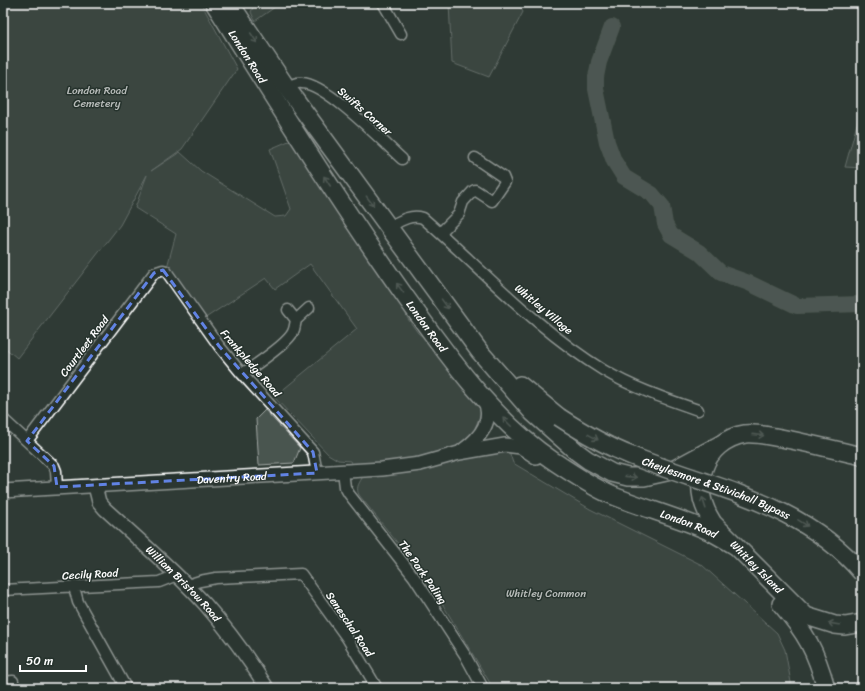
<svg xmlns="http://www.w3.org/2000/svg" width="865" height="691" font-family="Sriracha,sans-serif">
<style>
.green{fill:#4a544f;stroke:#a4aaa7}
.lines{fill:none;stroke-linecap:round;stroke-linejoin:round}
.river{stroke:#707975;stroke-width:16}
.minor-casing{stroke:#fff;stroke-width:13}
.tertiary-casing{stroke:#fff;stroke-width:16}
.trunk-casing{stroke:#fff;stroke-width:20}
.minor{stroke:#26332d;stroke-width:10}
.tertiary{stroke:#26332d;stroke-width:13}
.trunk{stroke:#26332d;stroke-width:17}
.trunk-bridge-casing{stroke:#fff;stroke-width:20;stroke-linecap:butt}
.trunk-bridge{stroke:#26332d;stroke-width:17}
.oneway{stroke:#727a76}
.marked{fill:none;stroke:#6183e4;stroke-width:3;stroke-dasharray:8 5;stroke-linejoin:round}
.labels{text-anchor:middle;stroke-width:3;stroke-linejoin:round;paint-order:stroke}
.street-label{font-size:11px;fill:#fff;stroke:#26332d}
.park-label{font-size:11px;fill:#b7bbb9;stroke:#26332d}
</style>
<rect width="100%" height="100%" fill="#2f3b35"/>
<filter id="ink" filterUnits="userSpaceOnUse"><feTurbulence type="fractalNoise" baseFrequency=".025" numOctaves="2"/><feDisplacementMap in="SourceGraphic" scale="8" xChannelSelector="R" yChannelSelector="G"/><feConvolveMatrix kernelMatrix="1 2 1 2 8 2 1 2 1" color-interpolation-filters="sRGB"/></filter>
<g filter="url(#ink)">
<path class="green" d="M3 3H201L237 69 182 149 151 171 180 152 201 171 275 217 286 216 291 209 270 149 291 140 399 298 408 319 418 333 434 345 478 403 481 413 474 431 456 448 513 449 510 454 513 463 590 509 702 565 777 633 785 650 792 688H493L437 595 416 566 359 495C356 488 358 485 362 478L350 461 338 460 328 454 274 397 357 329 310 264 275 289 266 278 201 321 166 271 176 234 135 208 147 175 120 225 17 358 3 346Z
M255 3H297V5L275 7 255 21 251 12Z
M449 3H518L523 12 489 77 452 63Z
M862 106V168L845 167Z
M265 410 300 448 294 463 259 465 256 419Z"/>
<g class="lines">
<path class="river" d="M612 27 599 62 596 77V89L607 142 614 161 624 177 652 194 662 206 665 224 671 235 699 252 721 273 749 283 797 306 862 304"/>
<defs>
<path id="minor" d="M383 3 401 34
M287 88C292 85 296 82 302 83 327 84 382 141 402 159
M389 227C400 221 410 214 423 218 482 269 536 329 603 370 633 388 666 399 698 410
M440 233 459 214 463 202 473 191 475 190 492 201 505 182 503 177 475 158
M296 320 309 308
M242 374C254 366 288 343 293 332 295 328 295 324 296 320L288 310
M3 419 54 466 56 471 57 487
M27 441 154 273 163 270 166 271 219 346 242 374 313 452 317 473
M343 471 345 487 349 494 414 577 465 655 483 688
M187 585 200 581 216 578 301 574 347 638 377 688
M74 587 78 602 126 688
M3 590 159 582 177 575
M3 682 13 681"/>
<g id="tertiary">
<path d="M462 451C479 439 495 421 484 399"/>
<path id="s1" d="M95 486 99 502 105 509C139 540 174 570 205 604 228 630 249 659 267 688"/>
<path id="s2" d="M3 491 382 469 420 464 459 453 505 445 521 447 536 457"/>
</g>
<g id="trunk">
<path id="s3" d="M214 3C277 103 339 203 407 299 447 355 495 422 552 460 570 472 589 485 609 494 642 508 678 517 711 532 719 536 727 541 734 545"/>
<path d="M230 3 287 88 480 352 533 413 577 452 588 460 612 473 628 477H644L671 471 721 444"/>
<path d="M520 385 559 417"/>
<path id="s4" d="M862 456C835 450 808 443 781 438 769 436 756 433 745 434 726 437 710 450 704 468 697 487 702 506 713 523L806 616 835 625 845 626 862 623"/>
<path d="M781 604C806 633 816 651 826 688"/>
</g>
</defs>
<use href="#minor" class="minor-casing"/>
<use href="#tertiary" class="tertiary-casing"/>
<use href="#trunk" class="trunk-casing"/>
<use href="#minor" class="minor"/>
<use href="#tertiary" class="tertiary"/>
<use href="#trunk" class="trunk"/>
<defs>
<g id="trunk-bridge">
<path id="s5" d="M559 417C582 432 606 446 632 456 714 489 802 502 862 573"/>
</g>
</defs>
<use href="#trunk-bridge" class="trunk-bridge-casing"/>
<use href="#trunk-bridge" class="trunk-bridge"/>
</g>
<defs><path id="oneway-shaft" d="M-6 0H5M1.5-3L5.5 0L1.5 3" fill="none" stroke-width="1.6" stroke-linecap="round" stroke-linejoin="round"/></defs>
<g class="oneway">
<use href="#oneway-shaft" transform="translate(254 38) rotate(56)"/>
<use href="#oneway-shaft" transform="translate(327 181) rotate(-123)"/>
<use href="#oneway-shaft" transform="translate(370 201) rotate(53)"/>
<use href="#oneway-shaft" transform="translate(400 288) rotate(-126)"/>
<use href="#oneway-shaft" transform="translate(445 304) rotate(54)"/>
<use href="#oneway-shaft" transform="translate(507 422) rotate(-135)"/>
<use href="#oneway-shaft" transform="translate(758 435) rotate(6)"/>
<use href="#oneway-shaft" transform="translate(593 437) rotate(29)"/>
<use href="#oneway-shaft" transform="translate(631 477) rotate(6)"/>
<use href="#oneway-shaft" transform="translate(704 503) rotate(-108)"/>
<use href="#oneway-shaft" transform="translate(803 523) rotate(32)"/>
<use href="#oneway-shaft" transform="translate(834 624) rotate(-170)"/>
</g>
</g>
<path d="M0 0H865V691H0ZM163 270 219 346 313 452 317 473 57 487 54 466 27 441 154 273Z" fill="#2f3b35" fill-opacity=".55" fill-rule="evenodd"/>
<path class="marked" d="M163 270 219 346 313 452 317 473 57 487 54 466 27 441 154 273Z"/>
<g class="labels">
<g class="street-label">
<text dy="4" stroke="none"><textPath href="#s3" startOffset="63">London Road</textPath></text>
<text transform="translate(365 111) rotate(41)" y="4">Swifts Corner</text>
<text transform="translate(544 309) rotate(40)" y="4">Whitley Village</text>
<text dy="4" stroke="none"><textPath href="#s3" startOffset="387">London Road</textPath></text>
<text transform="translate(84 346) rotate(-53)" y="4">Courtleet Road</text>
<text transform="translate(251 363) rotate(49)" y="4">Frankpledge Road</text>
<text dy="4" stroke="none"><textPath href="#s2" startOffset="229">Daventry Road</textPath></text>
<text dy="4" stroke="none"><textPath href="#s5" startOffset="173">Cheylesmore &amp; Stivichall Bypass</textPath></text>
<text dy="4" stroke="none"><textPath href="#s3" startOffset="723">London Road</textPath></text>
<text dy="4" stroke="none"><textPath href="#s4" startOffset="295">Whitley Island</textPath></text>
<text transform="translate(423 572) rotate(55)" y="4">The Park Paling</text>
<text transform="translate(90 574) rotate(-3)" y="4">Cecily Road</text>
<text dy="4" stroke="none"><textPath href="#s1" startOffset="134">William Bristow Road</textPath></text>
<text transform="translate(350 624) rotate(56)" y="4">Seneschal Road</text>
</g>
<g class="park-label">
<text x="97" y="94">London Road<tspan x="97" dy="13">Cemetery</tspan></text>
<text x="546" y="597">Whitley Common</text>
</g>
</g>
<rect width="865" height="691" fill="none" stroke="#26332d" stroke-width="16"/>
<rect x="8" y="8" width="849" height="675" fill="none" stroke="#fff" stroke-width="1.5" filter="url(#ink)"/>
<path d="M20 665v6h66v-6" fill="none" stroke="#ffffff" stroke-width="2"/>
<text x="26" y="665" font-size="12" fill="#ffffff" stroke="#26332d" stroke-width="3" paint-order="stroke">50 m</text>
</svg>
